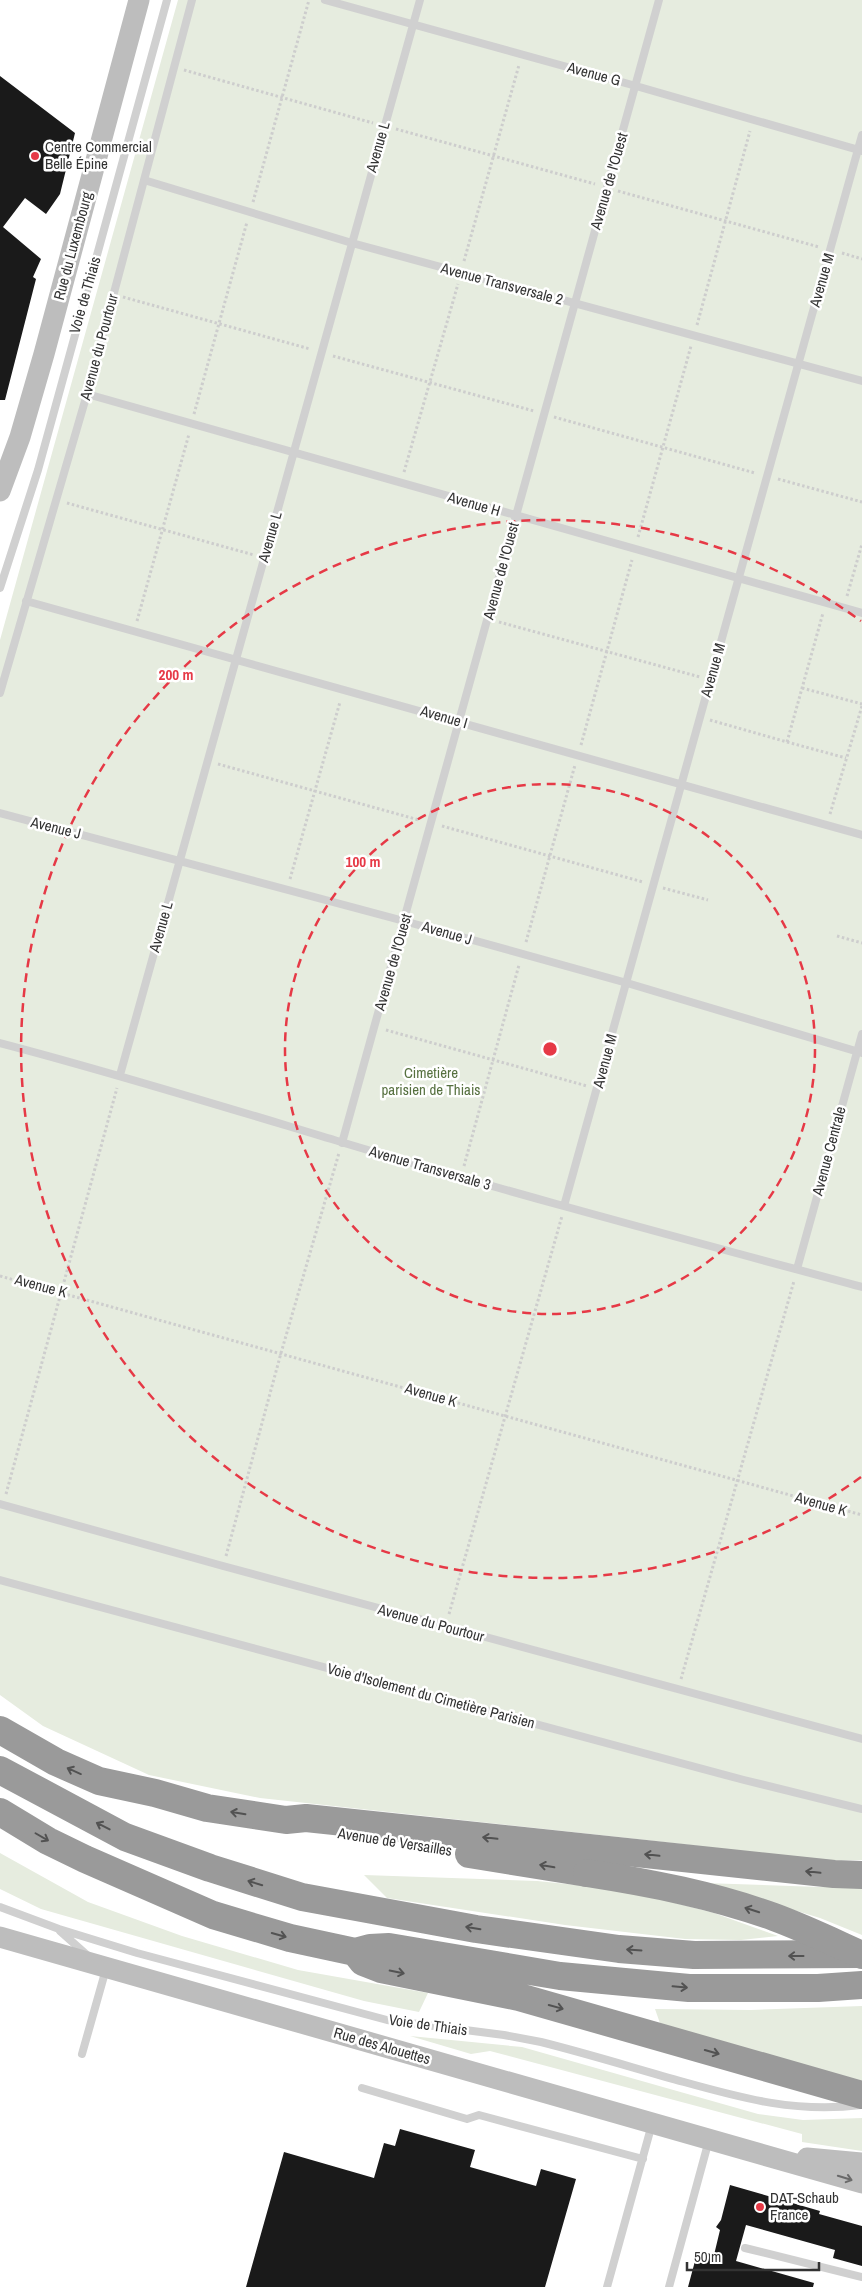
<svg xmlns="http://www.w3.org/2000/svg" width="862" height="2287" font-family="'Archivo Narrow',sans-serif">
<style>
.green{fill:#e6ecdf}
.building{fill:#1a1a1a}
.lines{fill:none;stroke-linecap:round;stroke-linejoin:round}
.path{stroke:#cdcdcd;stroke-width:3;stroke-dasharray:2.5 2.5;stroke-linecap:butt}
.lane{stroke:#d0d0d0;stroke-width:8}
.secondary{stroke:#bdbdbd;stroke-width:21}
.highway{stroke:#9a9a9a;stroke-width:28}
.highway-bridge{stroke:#9a9a9a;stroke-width:28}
.oneway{stroke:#525252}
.oneway2{stroke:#6a6a6a}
.ring{fill:none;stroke:#e63946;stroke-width:2.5;stroke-dasharray:9 6}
.poi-dot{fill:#e63946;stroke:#fff;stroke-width:2}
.labels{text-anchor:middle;stroke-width:5;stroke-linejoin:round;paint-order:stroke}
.street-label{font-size:15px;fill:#333;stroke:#fff}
.poi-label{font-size:15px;fill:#333;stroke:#fff;text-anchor:start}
.park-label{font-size:15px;fill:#56703f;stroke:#fff}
.centre{fill:#e63946;stroke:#fff;stroke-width:2.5}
.ring-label{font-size:15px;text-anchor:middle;font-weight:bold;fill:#e63946;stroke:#fff;stroke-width:5;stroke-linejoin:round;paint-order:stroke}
</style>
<rect width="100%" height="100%" fill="#fff"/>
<path class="green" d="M178 0H862V1860L820 1861 673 1843 260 1798 149 1775 43 1726 0 1695V640Z
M0 1853 88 1902 182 1936 298 1970 428 1993 419 2012 364 2001 41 1909 0 1889Z
M364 1875 537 1881 626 1890 714 1913 778 1936 741 1940 685 1939 565 1925 387 1898Z
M704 1883 820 1887 862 1886V1935L820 1918Z
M862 2006V2084L662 2029 655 2009 751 2010Z
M410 2036 522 2047 758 2114 803 2120 862 2118V2151L802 2142V2134L490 2051 471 2054Z"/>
<path class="building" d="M0 76 75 133 60 194 46 214 25 198 3 227 41 259 33 277 36 279 5 400H0Z
M400 2129 475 2150 470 2167 536 2186 541 2169 576 2179 545 2287H246L284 2152 374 2178 384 2143 395 2146Z
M730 2185 820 2211 819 2214 862 2226V2266L833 2258 835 2250 746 2225 736 2261 814 2283 813 2287H688L698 2250 714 2255 720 2230 716 2227 721 2220Z"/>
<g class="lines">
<path class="path" d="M184 70 373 123
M396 129 595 184
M618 191 819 247
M253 202 309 0
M842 253 862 259
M464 261 519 65
M123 297 310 349
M697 325 750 131
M333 356 534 411
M194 414 247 222
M554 417 755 473
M404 472 458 284
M778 479 862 502
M67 503 254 555
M638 537 691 346
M847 596 862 544
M137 621 189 434
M499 622 700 677
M802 688 862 704
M710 720 787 742 823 613
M787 742 846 758
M581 745 632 560
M218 764 419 820
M830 814 862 706
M442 826 643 882
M290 879 340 702
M663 888 708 900
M837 936 862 943
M526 942 575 765
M386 1030 587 1086
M464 1166 519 965
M0 1276 862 1515
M6 1494 117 1088
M226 1556 281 1353 339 1153
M449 1614 562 1216
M681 1679 794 1281"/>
<path class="lane" d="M325 0 636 86 862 151
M144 180 352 243 862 381
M87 394 862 613
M0 588 38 470 167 0
M26 601 862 835
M0 693 87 394 192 0
M0 813 404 921 627 983 862 1053
M0 1043C115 1073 228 1108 341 1142 514 1194 688 1240 862 1287
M120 1075 420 0
M342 1143 659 0
M564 1206 862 135
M797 1269 862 1034
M0 1504 223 1566 862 1739
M0 1580 744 1780 862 1809
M0 1907 59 1929 137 1953 387 2020 504 2035 541 2042C589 2054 637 2069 684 2082 745 2099 797 2113 861 2105
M60 1931 87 1955
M82 2054 106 1969
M362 2088 467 2119 479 2115 643 2159
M745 2248 862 2277
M607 2287 652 2124
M669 2287 709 2140"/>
<path class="secondary" d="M0 491 20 437 44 354 139 0
M0 1937 862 2183
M807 2158 862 2163"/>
<path class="highway" d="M0 1730 56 1762 99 1781 155 1793 207 1808 286 1820 306 1818 834 1874 862 1875
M0 1770 125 1837 210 1868 302 1897 476 1929 619 1949 694 1955 862 1954
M0 1812 48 1841 85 1859 213 1915 290 1938 355 1952 370 1948 389 1947 560 1976 689 1988H818L862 1985
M469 1854 587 1873
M355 1952 363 1962 381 1969 519 1997 862 2095"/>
<path class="highway-bridge" d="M587 1873C651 1883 713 1895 774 1917 804 1928 833 1942 862 1955"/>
</g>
<defs><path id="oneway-shaft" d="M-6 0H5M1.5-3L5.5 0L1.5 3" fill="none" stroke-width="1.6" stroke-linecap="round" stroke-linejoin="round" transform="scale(1.25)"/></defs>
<g class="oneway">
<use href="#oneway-shaft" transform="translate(74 1771) rotate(-156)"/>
<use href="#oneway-shaft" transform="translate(238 1813) rotate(-171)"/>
<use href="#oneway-shaft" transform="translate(103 1826) rotate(-153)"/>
<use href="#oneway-shaft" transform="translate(42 1837) rotate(30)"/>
<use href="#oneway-shaft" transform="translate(490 1838) rotate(-174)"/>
<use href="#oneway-shaft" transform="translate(652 1855) rotate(-174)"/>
<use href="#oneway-shaft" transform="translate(547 1866) rotate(-170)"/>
<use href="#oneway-shaft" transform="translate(813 1872) rotate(-174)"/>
<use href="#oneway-shaft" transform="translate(255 1883) rotate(-163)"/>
<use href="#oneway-shaft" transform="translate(752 1910) rotate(-162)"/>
<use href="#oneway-shaft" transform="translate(473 1928) rotate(-171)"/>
<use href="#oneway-shaft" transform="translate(279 1935) rotate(16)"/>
<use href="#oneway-shaft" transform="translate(634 1950) rotate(-176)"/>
<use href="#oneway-shaft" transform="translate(796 1956) rotate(-180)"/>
<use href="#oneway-shaft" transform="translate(397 1972) rotate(11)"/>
<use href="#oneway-shaft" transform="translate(680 1987) rotate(5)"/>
<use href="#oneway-shaft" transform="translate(556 2007) rotate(15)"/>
<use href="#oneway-shaft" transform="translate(712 2052) rotate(16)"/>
</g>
<use class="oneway2" href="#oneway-shaft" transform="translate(845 2178) rotate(17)"/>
<g class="ring">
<circle cx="550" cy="1049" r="265"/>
<path d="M861 1477A529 529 0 1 1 861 621"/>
</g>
<g class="poi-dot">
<circle cx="35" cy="156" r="5"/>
<circle cx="760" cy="2207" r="5"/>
</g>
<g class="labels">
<g class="street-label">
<text transform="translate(594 74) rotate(15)" y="5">Avenue G</text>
<text transform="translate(378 147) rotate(-74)" y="5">Avenue L</text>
<text transform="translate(609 181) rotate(-74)" y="5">Avenue de l'Ouest</text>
<text transform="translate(73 246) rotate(-75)" y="5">Rue du Luxembourg</text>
<text transform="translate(822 280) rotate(-74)" y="5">Avenue M</text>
<text transform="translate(502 284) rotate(15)" y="5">Avenue Transversale 2</text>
<text transform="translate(85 295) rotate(-74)" y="5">Voie de Thiais</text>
<text transform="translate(99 347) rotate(-75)" y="5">Avenue du Pourtour</text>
<text transform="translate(474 504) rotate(16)" y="5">Avenue H</text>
<text transform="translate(270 537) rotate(-74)" y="5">Avenue L</text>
<text transform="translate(501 571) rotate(-75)" y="5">Avenue de l'Ouest</text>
<text transform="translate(713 670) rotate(-74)" y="5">Avenue M</text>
<text transform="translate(444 717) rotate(16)" y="5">Avenue I</text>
<text transform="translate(56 828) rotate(14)" y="5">Avenue J</text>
<text transform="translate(161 927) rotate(-74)" y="5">Avenue L</text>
<text transform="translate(447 933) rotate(16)" y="5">Avenue J</text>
<text transform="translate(393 962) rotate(-74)" y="5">Avenue de l'Ouest</text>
<text transform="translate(605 1061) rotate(-75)" y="5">Avenue M</text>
<text transform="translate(829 1151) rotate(-75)" y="5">Avenue Centrale</text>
<text transform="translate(430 1168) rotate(16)" y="5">Avenue Transversale 3</text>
<text transform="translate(41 1286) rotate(15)" y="5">Avenue K</text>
<text transform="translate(431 1395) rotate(16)" y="5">Avenue K</text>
<text transform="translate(821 1504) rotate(16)" y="5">Avenue K</text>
<text transform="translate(431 1623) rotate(15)" y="5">Avenue du Pourtour</text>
<text transform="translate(431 1696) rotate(15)" y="5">Voie d'Isolement du Cimetière Parisien</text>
<text transform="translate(395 1842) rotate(9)" y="5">Avenue de Versailles</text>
<text transform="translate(428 2025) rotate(8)" y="5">Voie de Thiais</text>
<text transform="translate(382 2046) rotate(16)" y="5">Rue des Alouettes</text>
</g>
<g class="poi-label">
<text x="45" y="152">Centre Commercial<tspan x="45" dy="17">Belle Épine</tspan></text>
<text x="770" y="2203">DAT-Schaub<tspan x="770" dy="17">France</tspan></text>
</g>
<g class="park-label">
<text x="431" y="1078">Cimetière<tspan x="431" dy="17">parisien de Thiais</tspan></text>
</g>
</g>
<circle cx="550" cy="1049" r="8" class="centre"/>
<g class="ring-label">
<text x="176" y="680">200 m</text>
<text x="363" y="867">100 m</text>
</g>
<path d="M687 2262v8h132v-8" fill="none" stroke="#333333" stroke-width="2.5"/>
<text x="694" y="2262" font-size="15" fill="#333333" stroke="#ffffff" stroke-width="4" paint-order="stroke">50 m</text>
</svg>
